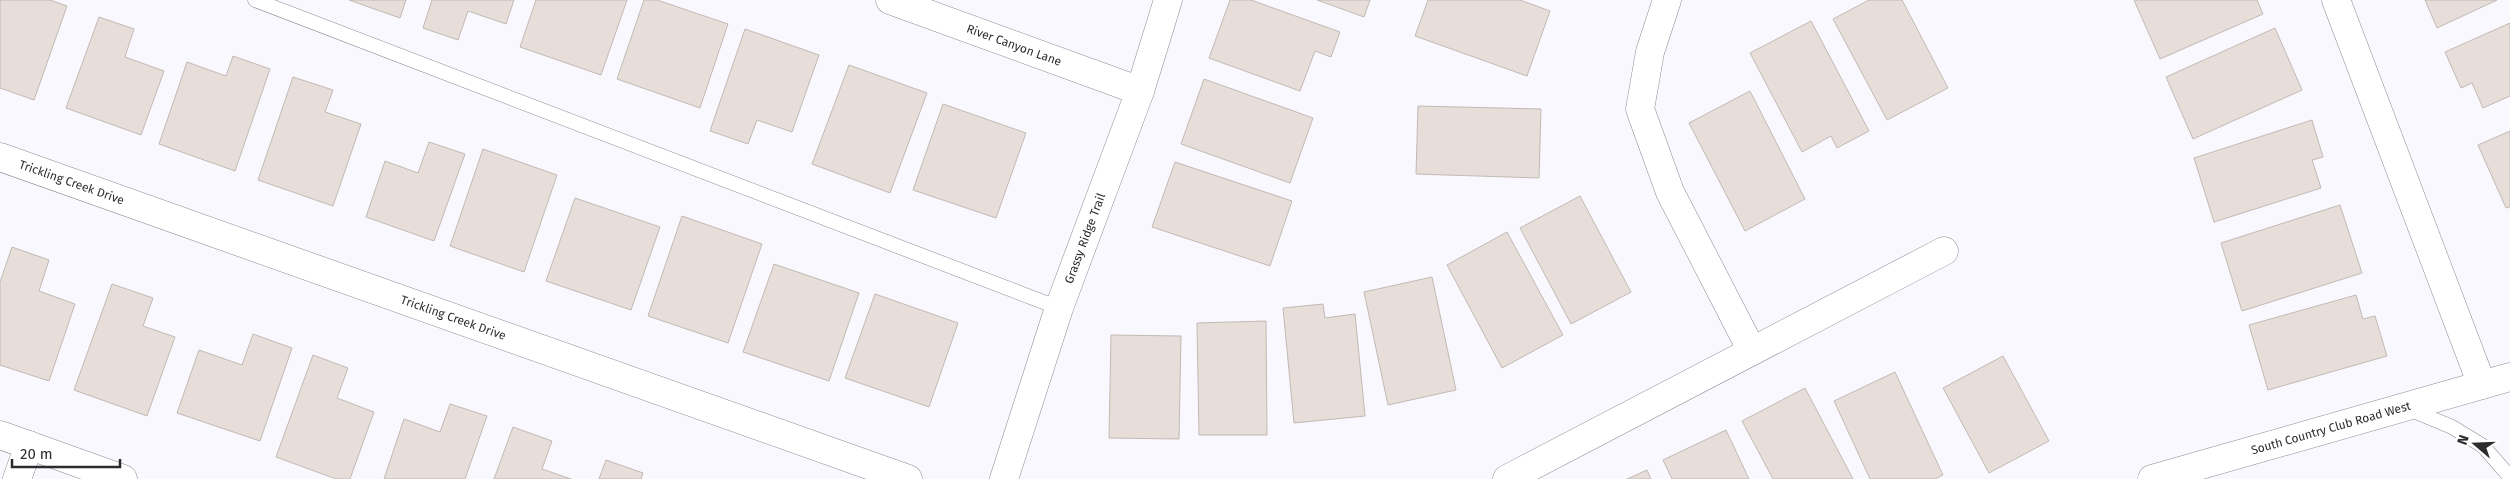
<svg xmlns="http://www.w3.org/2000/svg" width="2510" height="479" font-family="'Fira Sans',sans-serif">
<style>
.building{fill:#e7ded9;stroke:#c2b9b4}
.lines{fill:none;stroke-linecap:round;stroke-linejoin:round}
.lane-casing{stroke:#8d8c94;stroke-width:15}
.street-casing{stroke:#8d8c94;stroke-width:29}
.secondary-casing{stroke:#8d8c94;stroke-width:29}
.lane{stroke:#fff;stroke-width:14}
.street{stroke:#fff;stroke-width:28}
.secondary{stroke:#fff;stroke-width:28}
.labels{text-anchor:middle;stroke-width:4.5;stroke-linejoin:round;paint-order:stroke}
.street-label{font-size:12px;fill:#2c2c2f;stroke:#fff}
</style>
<rect width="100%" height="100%" fill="#f9f8fe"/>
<path class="building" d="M0 0H50L67 6 34 100 0 88Z
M349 0H406L400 18Z
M432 0H514L506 24 468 11 458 40 423 28Z
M536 0H627L601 75 520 47Z
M644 0H657L728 24 700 108 617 79Z
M1230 0H1251L1340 32 1331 57 1315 51 1300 91 1209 58Z
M1317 0H1370L1364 17Z
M1428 0H1520L1550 11 1527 76 1415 36Z
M1869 0H1902L1948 88 1887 120 1833 19Z
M2134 0H2257L2263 14 2160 59Z
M2425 0H2497L2437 28Z
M99 17 134 29 125 57 164 71 141 135 66 108Z
M1811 21 1869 131 1837 148 1831 136 1802 152 1750 53Z
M2510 23V96L2483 108 2472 83 2461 88 2445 52Z
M2275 28 2302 90 2193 139 2166 77Z
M745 29 819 55 792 132 757 120 748 144 710 131Z
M233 56 270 69 235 171 159 144 187 62 226 76Z
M849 65 927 93 890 193 812 164Z
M293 77 333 90 325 112 361 124 333 206 258 180Z
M1204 79 1313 118 1290 183 1181 144Z
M1750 91 1805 199 1745 231 1689 123Z
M943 104 1026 133 996 218 913 190Z
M1418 106 1541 109 1539 178 1416 174Z
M2312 120 2323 157 2312 160 2321 188 2214 222 2194 158Z
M2510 131V207L2506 208 2478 145Z
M429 142 465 154 434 241 366 217 385 161 418 173Z
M483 149 557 175 524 272 450 246Z
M1175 162 1292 201 1270 266 1152 227Z
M1580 196 1631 292 1571 324 1520 228Z
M575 198 660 227 631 310 546 281Z
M2340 205 2362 273 2242 311 2221 243Z
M682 216 762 244 728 343 648 316Z
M1507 232 1563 335 1502 368 1447 265Z
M12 247 49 260 39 291 75 304 49 381 0 365V282Z
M774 264 859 293 829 381 743 352Z
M1432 277 1456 390 1388 405 1364 292Z
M112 284 153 298 143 326 175 337 147 416 74 390Z
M875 294 958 323 929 407 845 378Z
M2356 295 2363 319 2375 316 2387 356 2268 390 2249 325Z
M1323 304 1325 318 1355 314 1365 416 1294 423 1283 308Z
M1266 321 1267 435H1199L1197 323Z
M253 334 292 348 260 441 177 413 199 350 242 365Z
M1111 335 1181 336 1179 439 1109 438Z
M313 355 348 368 337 398 374 412 350 479H336L276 457Z
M2003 356 2049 441 1989 473 1943 388Z
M1895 372 1943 475 1935 479H1870L1834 401Z
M1805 388 1853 479H1773L1742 421Z
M450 404 487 416 465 479H384L404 419 440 432Z
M513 427 552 441 542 469 571 479H494Z
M1726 430 1749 479H1672L1663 460Z
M606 460 643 473 641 479H599Z
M1647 470 1651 479H1627Z"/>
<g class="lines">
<defs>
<path id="lane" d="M255 0 1059 308
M2409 409 2452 427 2483 446 2510 477"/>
<g id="street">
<path id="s1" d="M890 0 1140 91"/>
<path d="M1667 0 1650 52 1640 109 1670 192 1752 351"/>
<path d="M2336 0 2482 385"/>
<path id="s2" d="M0 157 908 479"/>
<path d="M17 479 29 445"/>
<path id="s3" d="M1004 479 1059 308 1140 91 1168 0"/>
<path d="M1507 479 1944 251"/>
</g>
<g id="secondary">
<path d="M0 435 123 479"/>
<path id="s4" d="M2152 479 2510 377"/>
</g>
</defs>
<use href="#lane" class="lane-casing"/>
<use href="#street" class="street-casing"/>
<use href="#secondary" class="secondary-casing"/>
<use href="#lane" class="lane"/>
<use href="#street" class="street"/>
<use href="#secondary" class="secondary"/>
</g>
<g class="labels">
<g class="street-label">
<text dy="4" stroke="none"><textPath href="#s1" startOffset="132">River Canyon Lane</textPath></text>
<text dy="4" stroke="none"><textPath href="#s2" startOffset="76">Trickling Creek Drive</textPath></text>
<text dy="4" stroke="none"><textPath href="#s3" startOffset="254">Grassy Ridge Trail</textPath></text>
<text dy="4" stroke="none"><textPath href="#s2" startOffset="481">Trickling Creek Drive</textPath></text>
<text dy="4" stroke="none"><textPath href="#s4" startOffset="186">South Country Club Road West</textPath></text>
</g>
</g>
<g transform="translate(2475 444) rotate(289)" stroke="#ffffff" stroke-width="4" paint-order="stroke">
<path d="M0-4L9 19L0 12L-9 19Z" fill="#2c2c2f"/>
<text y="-8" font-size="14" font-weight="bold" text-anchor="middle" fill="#2c2c2f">N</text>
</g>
<path d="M12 459v8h108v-8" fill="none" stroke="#2c2c2f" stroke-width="2.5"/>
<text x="20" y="459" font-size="15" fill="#2c2c2f" stroke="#ffffff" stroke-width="4" paint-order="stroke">20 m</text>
</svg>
